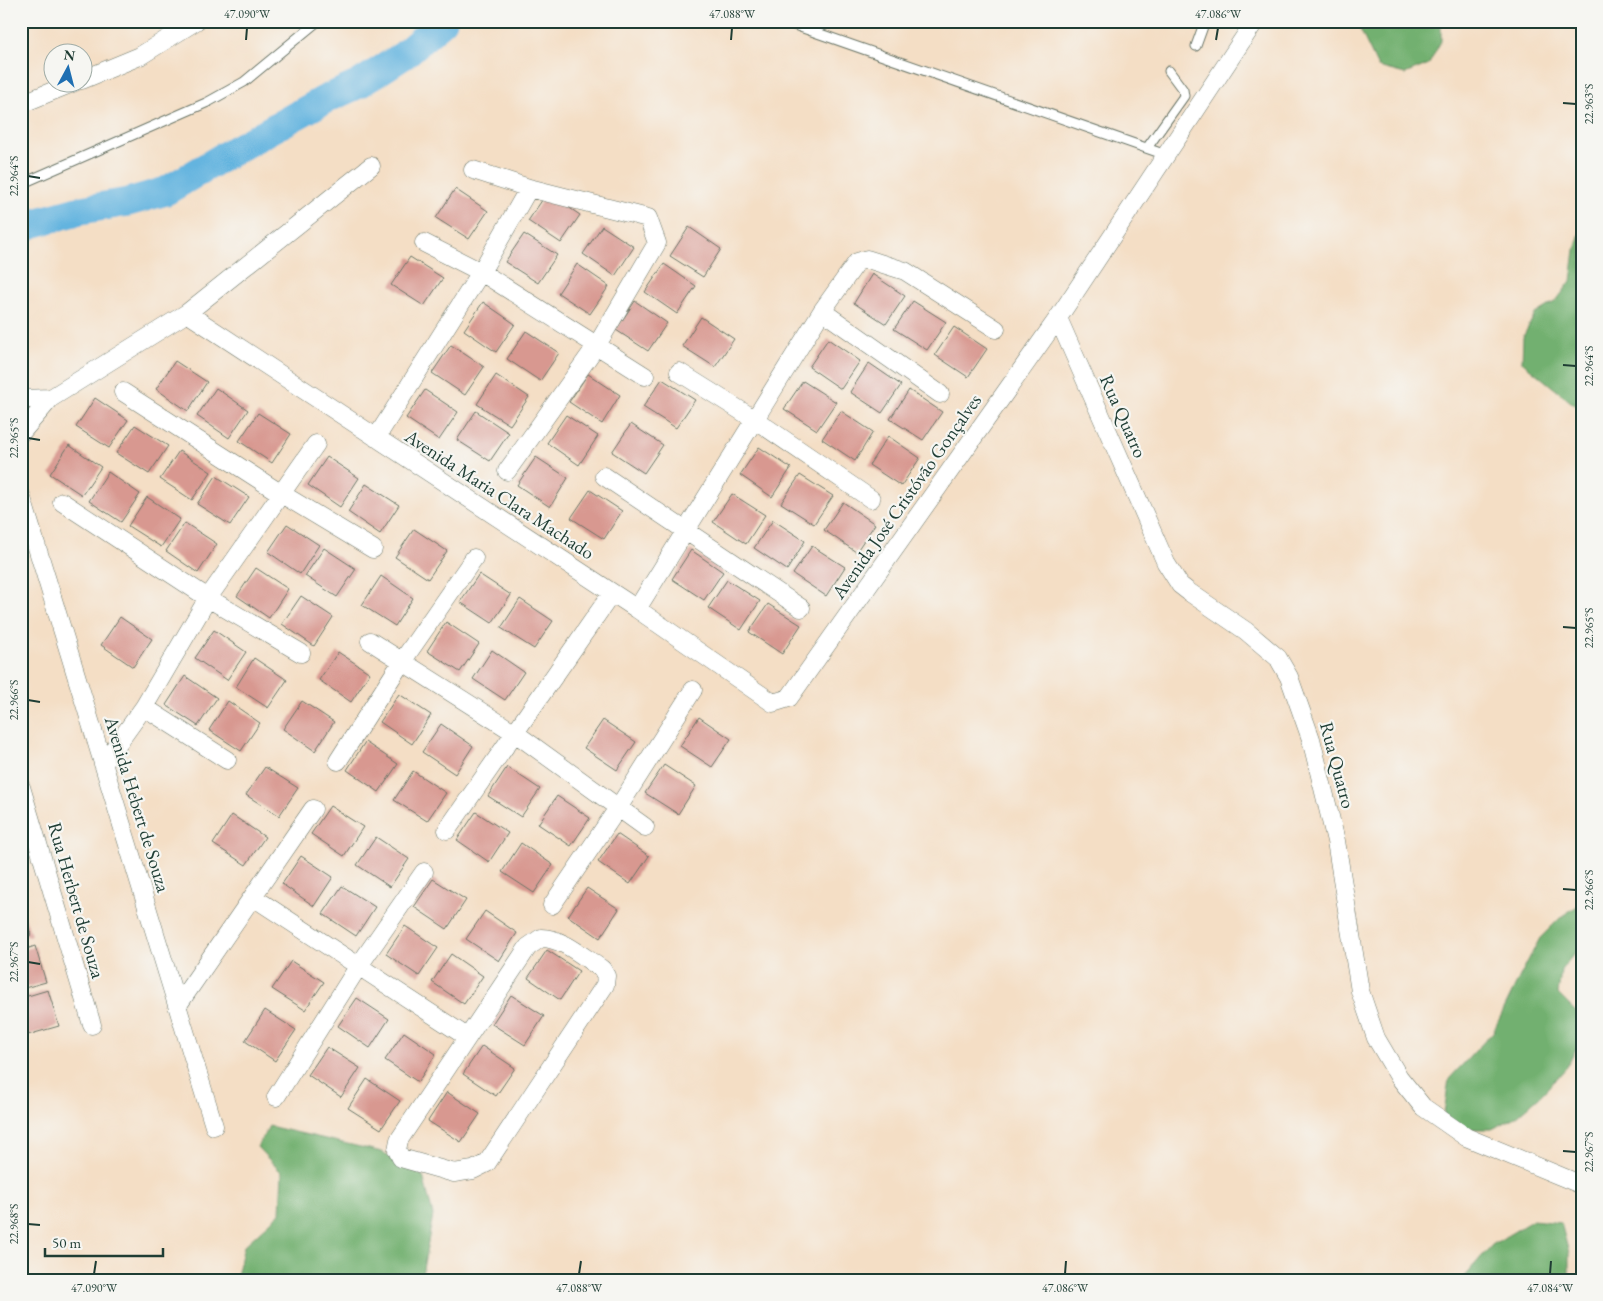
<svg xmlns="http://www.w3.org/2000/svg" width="1603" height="1301" font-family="'EB Garamond',serif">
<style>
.forest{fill:#72b06f;stroke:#487652}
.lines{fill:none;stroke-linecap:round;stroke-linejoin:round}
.river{stroke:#64b4df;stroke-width:29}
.building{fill:#d89890}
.service-casing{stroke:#6a7567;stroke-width:11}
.minor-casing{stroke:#6a7567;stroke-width:19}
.service{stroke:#fff;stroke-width:9}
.minor{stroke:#fff;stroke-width:18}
.ticks{fill:none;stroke:#1f3d34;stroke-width:2}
.labels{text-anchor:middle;stroke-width:4.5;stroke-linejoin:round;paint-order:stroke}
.street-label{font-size:19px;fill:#1f3d34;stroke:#f6f6f2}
.neatline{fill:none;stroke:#1f3d34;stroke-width:2}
.ticks-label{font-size:12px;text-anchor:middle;fill:#1f3d34}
</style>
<rect width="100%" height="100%" fill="#f6f6f2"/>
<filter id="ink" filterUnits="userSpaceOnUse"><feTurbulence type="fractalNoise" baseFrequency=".02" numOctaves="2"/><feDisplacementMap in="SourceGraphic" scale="10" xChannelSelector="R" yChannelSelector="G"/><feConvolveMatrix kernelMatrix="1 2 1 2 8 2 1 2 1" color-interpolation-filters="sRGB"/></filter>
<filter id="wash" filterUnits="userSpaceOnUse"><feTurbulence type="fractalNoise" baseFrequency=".0096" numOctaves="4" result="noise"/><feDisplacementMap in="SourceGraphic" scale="20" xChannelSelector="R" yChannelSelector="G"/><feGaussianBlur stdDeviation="1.12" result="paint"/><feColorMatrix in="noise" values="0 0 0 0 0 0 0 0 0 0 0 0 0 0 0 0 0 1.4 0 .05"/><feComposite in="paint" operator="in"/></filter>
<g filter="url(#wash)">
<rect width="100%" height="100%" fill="#f4dec5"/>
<path class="forest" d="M1356 21H1441V41L1429 64 1405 74 1378 67Z
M1582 226V411L1522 362 1523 337 1535 314 1556 301 1571 281 1575 250Z
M1582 903V944L1561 970 1558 994 1580 1016V1041L1567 1067 1541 1095 1516 1117 1492 1129H1467L1443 1120 1449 1079 1493 1032 1520 976 1540 938 1562 916Z
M269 1126 382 1152 423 1176 433 1215 421 1280H236L244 1246 280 1213 282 1173 257 1147Z
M1533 1220 1561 1223 1569 1253V1280H1461L1492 1245Z"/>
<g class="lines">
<path class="river" d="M21 230 31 224 81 210 128 202 166 191 231 152 324 100 359 84 404 55 443 21"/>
</g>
<g id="blocks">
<path class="building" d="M455 189 488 211 469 239 436 218Z
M547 193 580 215 561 243 528 221Z
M602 226 634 247 615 276 583 254Z
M689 227 721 249 703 277 670 256Z
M524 234 557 255 538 283 505 262Z
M410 257 443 278 424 306 391 285Z
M577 264 609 286 590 314 558 293Z
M664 264 696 286 677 314 645 292Z
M872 274 905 296 886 324 854 303Z
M635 301 667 323 648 351 616 330Z
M913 301 946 322 927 350 894 329Z
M483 302 515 324 496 352 464 330Z
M701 317 734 339 715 367 682 346Z
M954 327 987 349 968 377 935 355Z
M526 331 559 353 540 381 507 359Z
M828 339 860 361 841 389 809 367Z
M451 345 484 367 465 395 432 373Z
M175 361 207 382 188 411 156 389Z
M869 363 901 385 882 413 850 392Z
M588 374 620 395 602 424 569 402Z
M496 375 529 397 510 425 477 404Z
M662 379 695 400 676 428 643 407Z
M803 381 836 402 817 430 784 409Z
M216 388 248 410 229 438 197 416Z
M425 390 458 412 439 440 406 418Z
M909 390 942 412 923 440 890 419Z
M95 398 128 420 109 448 76 427Z
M476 411 509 433 490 461 457 440Z
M841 411 873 432 855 461 822 439Z
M258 413 291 434 272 463 239 441Z
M566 415 598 436 579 465 547 443Z
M631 424 663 445 644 473 612 452Z
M135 425 168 446 149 474 116 453Z
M888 436 920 458 901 486 869 465Z
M69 445 101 467 82 495 50 474Z
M759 447 791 468 772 497 740 475Z
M179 451 211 472 192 500 160 479Z
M327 457 359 478 340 507 308 485Z
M536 457 568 478 550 507 517 485Z
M108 472 140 494 121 522 89 501Z
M800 475 833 496 814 524 781 503Z
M216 476 249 497 230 525 197 504Z
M366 484 399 505 380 534 348 512Z
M590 490 622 511 604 539 571 518Z
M732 494 765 515 746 544 713 522Z
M147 497 180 519 161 547 128 526Z
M843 502 875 524 856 552 824 530Z
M773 520 805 541 787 570 754 548Z
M185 523 217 544 198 573 166 551Z
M287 524 319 545 300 574 268 552Z
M414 529 447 551 428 579 395 557Z
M812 546 845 567 826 596 793 574Z
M324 548 356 569 337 597 305 576Z
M691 550 723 572 704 600 672 579Z
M256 568 288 589 269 618 237 596Z
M479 574 511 595 492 623 460 602Z
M381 576 413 598 395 626 362 605Z
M727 580 760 601 741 630 708 608Z
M301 596 333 617 314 646 282 624Z
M520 599 553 621 534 649 501 628Z
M768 604 801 625 782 654 749 632Z
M120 617 152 639 133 667 101 645Z
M446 622 479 644 460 672 427 651Z
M214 630 246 652 227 680 195 658Z
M492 650 524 672 505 700 473 679Z
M338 652 370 673 351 702 319 680Z
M254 658 287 680 268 708 236 687Z
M185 676 217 698 198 726 166 705Z
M399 694 431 715 412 744 380 722Z
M228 701 260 723 241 751 209 730Z
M302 701 334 722 315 751 283 729Z
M699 717 731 739 712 767 680 746Z
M603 720 636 742 617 770 584 748Z
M441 724 473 746 455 774 422 752Z
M365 742 398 764 379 792 347 770Z
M664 765 696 786 678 814 645 793Z
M265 767 298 788 279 816 246 795Z
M507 767 540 789 521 817 488 796Z
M413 771 446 793 427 821 394 800Z
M557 796 590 818 571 846 538 824Z
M330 806 363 827 344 856 311 834Z
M476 812 508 833 489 862 457 840Z
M232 815 265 837 246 865 213 844Z
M617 834 649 856 630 884 598 862Z
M376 837 409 859 390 887 357 865Z
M521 843 553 865 534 893 502 872Z
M301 856 333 877 314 906 282 884Z
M433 879 466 900 447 929 414 907Z
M342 886 375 907 356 936 323 914Z
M587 888 619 909 600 938 568 916Z
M21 905 31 935 21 938Z
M485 911 517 933 499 961 466 939Z
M405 926 438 948 419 976 386 954Z
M35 946 46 982 21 989V951Z
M547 950 579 971 560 1000 528 978Z
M451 954 483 976 464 1004 432 982Z
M291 961 324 982 305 1010 272 989Z
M48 990 59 1026 24 1036 21 1028V998Z
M511 995 544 1016 525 1045 492 1024Z
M357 998 389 1019 370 1048 338 1026Z
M265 1010 296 1030 275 1061 245 1041Z
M404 1032 436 1054 418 1082 385 1060Z
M482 1046 515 1068 496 1096 463 1074Z
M327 1047 360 1068 341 1097 308 1075Z
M367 1079 400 1101 381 1129 348 1108Z
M447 1092 480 1114 461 1142 428 1121Z"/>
</g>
</g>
<g filter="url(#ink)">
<use href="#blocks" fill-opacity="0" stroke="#6a7567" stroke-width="1"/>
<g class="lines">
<defs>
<path id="service" d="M783 21 1166 155
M1196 46 1205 21
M1147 148 1184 96 1183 90 1169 71
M21 184 208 102 244 82 318 21"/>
<path id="minor" d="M82 80 140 56 196 21
M21 104 75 82
M473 170 529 188 648 218 657 243 597 345 507 471
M424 243 481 272 645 376
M822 311 940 394
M187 313 637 609 773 703 789 698 1058 318 1255 21
M1058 318 1166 563 1180 585 1189 592 1246 631 1278 658 1289 677 1311 739 1336 841 1360 991 1376 1038 1399 1077 1423 1107 1466 1137 1582 1185
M679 372 754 419 871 499
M123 392 280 493 373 549
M21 399 51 398
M21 433 51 398 187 313 371 166
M376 438 481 272 529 188
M604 476 801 608
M21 495 214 1126
M62 502 208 598 301 653
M637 609 822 311 857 262 867 259 905 271 996 329
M370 641 515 733 645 827
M144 707 227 760
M338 761 401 663 474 558
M103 764 144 707 208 598 316 444
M21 787 92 1025
M447 830 612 593
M253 897 467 1037
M552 905 618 808 693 690
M541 938C563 938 583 957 602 969L606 976 605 985 487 1163 473 1170 454 1173 401 1158 397 1150 399 1140 528 947Z
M178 1005 313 809
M276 1097 358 967 424 872"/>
</defs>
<use href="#service" class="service-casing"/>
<use href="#minor" class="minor-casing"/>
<use href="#service" class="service"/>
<use href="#minor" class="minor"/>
</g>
</g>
<path class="ticks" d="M246 40 247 28M731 40 732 28M1216 40 1218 28M1563 103 1576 104M28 176 40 178M1563 365 1576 366M28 438 40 440M1563 627 1576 628M28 700 40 702M1563 889 1576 890M28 962 40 964M1563 1151 1576 1152M28 1224 40 1225M94 1274 96 1261M579 1274 581 1261M1065 1274 1066 1261M1550 1274 1551 1261"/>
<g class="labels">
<g class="street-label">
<text transform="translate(1124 416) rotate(66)" y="7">Rua Quatro</text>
<text transform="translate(500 494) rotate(33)" y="7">Avenida Maria Clara Machado</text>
<text transform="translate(906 496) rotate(-55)" y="7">Avenida José Cristóvão Gonçalves</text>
<text transform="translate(1338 765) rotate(75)" y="7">Rua Quatro</text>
<text transform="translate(138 804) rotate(73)" y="7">Avenida Hebert de Souza</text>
<text transform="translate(77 900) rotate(74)" y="7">Rua Herbert de Souza</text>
</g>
</g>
<rect width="1603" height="1301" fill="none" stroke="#f6f6f2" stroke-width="55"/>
<g transform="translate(68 68) rotate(7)"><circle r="24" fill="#f6f6f2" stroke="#a0aca6"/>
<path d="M0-4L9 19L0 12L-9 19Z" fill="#1f6fb2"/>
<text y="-8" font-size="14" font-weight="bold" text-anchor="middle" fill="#1f3d34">N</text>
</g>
<path d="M45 1248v8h118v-8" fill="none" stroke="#1f3d34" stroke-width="2.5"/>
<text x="52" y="1248" font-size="15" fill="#1f3d34" stroke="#f6f6f2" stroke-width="4" paint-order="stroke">50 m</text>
<rect x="28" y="28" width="1548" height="1246" class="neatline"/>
<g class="ticks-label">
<text x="247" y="18">47.090°W</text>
<text x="732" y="18">47.088°W</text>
<text x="1218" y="18">47.086°W</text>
<text transform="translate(1589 104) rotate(-90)" y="4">22.963°S</text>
<text transform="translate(14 176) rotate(-90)" y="4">22.964°S</text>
<text transform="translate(1589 366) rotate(-90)" y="4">22.964°S</text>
<text transform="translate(14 438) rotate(-90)" y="4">22.965°S</text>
<text transform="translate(1589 628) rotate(-90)" y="4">22.965°S</text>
<text transform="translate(14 700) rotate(-90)" y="4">22.966°S</text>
<text transform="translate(1589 890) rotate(-90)" y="4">22.966°S</text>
<text transform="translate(14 962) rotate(-90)" y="4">22.967°S</text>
<text transform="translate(1589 1152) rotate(-90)" y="4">22.967°S</text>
<text transform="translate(14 1224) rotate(-90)" y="4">22.968°S</text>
<text x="94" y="1292">47.090°W</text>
<text x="579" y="1292">47.088°W</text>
<text x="1065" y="1292">47.086°W</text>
<text x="1550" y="1292">47.084°W</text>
</g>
</svg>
